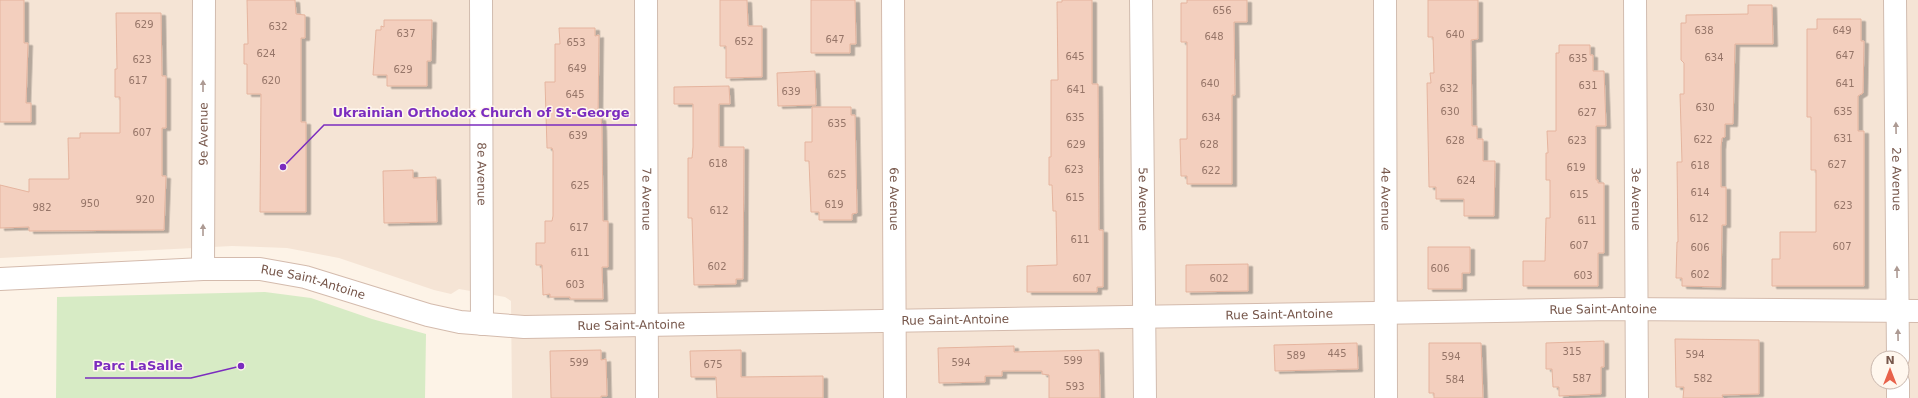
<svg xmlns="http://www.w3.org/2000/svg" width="1918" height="398" font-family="'DejaVu Sans',sans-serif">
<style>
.residential{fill:#f5e4d5;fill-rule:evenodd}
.green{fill:#d7ebc5}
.building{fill:#f3cfbe;stroke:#e5b49e;filter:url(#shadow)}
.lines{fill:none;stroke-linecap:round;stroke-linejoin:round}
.street-casing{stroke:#d1bcaf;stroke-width:24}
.secondary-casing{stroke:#d4bbad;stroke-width:24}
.street{stroke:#fff;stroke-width:22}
.secondary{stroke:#fff;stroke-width:22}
.oneway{fill:#ad9a93}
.labels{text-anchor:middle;stroke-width:3;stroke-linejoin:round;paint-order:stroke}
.number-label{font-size:10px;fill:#967568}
.street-label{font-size:12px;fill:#77574b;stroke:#fff7ee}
.leader{fill:none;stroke:#7b2cbf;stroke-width:1.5}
.callout-dot{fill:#7b2cbf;stroke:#fff7ee;stroke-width:1.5}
.callout-label{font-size:13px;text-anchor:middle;font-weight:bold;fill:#7b2cbf;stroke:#fff7ee;stroke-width:3;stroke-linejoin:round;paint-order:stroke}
</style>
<defs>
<filter id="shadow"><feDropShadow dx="4.5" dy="2.5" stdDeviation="0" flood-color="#0004"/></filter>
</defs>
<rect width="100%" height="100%" fill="#fdf3e7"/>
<path class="residential" d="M0 0H1918V398H512L511 301 505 297 459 289 451 294 434 290 339 258 287 248 232 246 0 258ZM1878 358H1902V382H1878Z"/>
<path class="green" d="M265 292 311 298 372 319 426 334 425 398H56L57 297Z"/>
<path class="building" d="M0 0H24V43H28L26 103H31V122H0Z
M247 0H295L296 14 305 15V38H301V122H306V212H260L261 94H247V64H244V44H248Z
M720 0H747L748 26H762V77L726 78V46H720Z
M811 0H855L856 44H850V53H811Z
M1062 0H1092V84H1098L1099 230H1103V287H1097V292H1027V266L1057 265 1056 211H1053L1052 185H1049V157H1051V80H1058L1057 2H1062Z
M1187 0H1247V22H1234L1235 95H1232V184H1187V176H1181L1180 139H1187V42H1181V3H1187Z
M1428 0H1478V39L1471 40 1472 126H1477V139H1483V161H1495L1494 216H1464V199H1436V187H1429L1427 83H1431L1430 73H1434L1433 37H1428Z
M1748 5H1772L1773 44H1735L1733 124H1725V137L1722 138 1721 147V187H1726V225H1722L1721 287 1682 286V278H1676L1677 242H1678L1677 162H1682L1680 94H1684V63L1681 60V23H1686V15L1748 14Z
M116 13H161L162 76H166V128H162V176H166L164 230 29 231V227L0 228V185L29 192V179H69L68 138H80V133H120V97H115V69H117Z
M1817 19H1861V41H1864L1863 93 1858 96V131H1864V286H1772V259H1780V232H1816V170H1811V117H1807V29H1817Z
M384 20H432L431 61H427V86H387V75H373L376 30H381V26L384 27Z
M559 28H595V36L599 35 598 118H601L602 128 603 221H608V267H602L603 299H570V297H550V294L543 295 542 265H536V243H545V221H552L553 216V151L552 148H547L545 82H555V44H560Z
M1559 45H1590V55H1593V71H1604L1606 126H1596V180H1598V183H1604V253H1598V286H1523V261H1545L1546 218H1550V180H1546V153H1548L1547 131H1556V53H1559Z
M815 71 816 105 778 106 777 73Z
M729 86 730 104H719V147H744L743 279H736V284L694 285 692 218H688V158H692L693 147V104H674V87Z
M812 107H851V115H855L857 213 852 214V220H819V212H811L809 161H805V142H812Z
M413 170V178L436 177 437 222 384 223 383 171Z
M1428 247H1470V273H1462V289H1428Z
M1248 264V291L1186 292V265Z
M1675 339 1759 340V394L1722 395 1723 398H1683L1684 387H1676Z
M1604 341V367H1601V394L1559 396V387H1553L1552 369H1546V343Z
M1357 343 1358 369 1275 371 1274 345Z
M1429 343H1481L1483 398H1434V393H1429Z
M1014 346V352L1099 350 1100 398H1049V375L1042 374V371H1002V376H985V382L939 383 938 348Z
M601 350V360L606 359 607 396H601V398H551L550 351Z
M741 350V377L823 376V398H717L716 377H691L690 351Z"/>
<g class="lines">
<defs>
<g id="street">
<path id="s1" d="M481 0 482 324"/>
<path id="s2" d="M646 0 647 398"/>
<path id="s3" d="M1141 0 1145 398"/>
<path id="s4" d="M1385 0 1386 398"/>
<path id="s5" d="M1635 0 1637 398"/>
<path id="s6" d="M1895 0 1898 358"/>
<path id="s7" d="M203 269 204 0"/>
<path d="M1898 382V398"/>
</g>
<g id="secondary">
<path id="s8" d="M893 0 895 398"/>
<path id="s9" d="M0 279 203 269H260L305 277 428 315 460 322 524 327 1613 309 1918 311"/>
</g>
</defs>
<use href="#street" class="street-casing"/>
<use href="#secondary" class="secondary-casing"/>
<use href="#street" class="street"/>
<use href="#secondary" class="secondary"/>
</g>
<defs><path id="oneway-solid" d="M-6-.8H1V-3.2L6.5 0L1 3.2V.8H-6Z"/></defs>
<g class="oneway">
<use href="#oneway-solid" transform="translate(203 86) rotate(-90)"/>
<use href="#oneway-solid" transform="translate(1896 128) rotate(-91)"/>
<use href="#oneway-solid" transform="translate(203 230) rotate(-90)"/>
<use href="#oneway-solid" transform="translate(1897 272) rotate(-91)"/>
<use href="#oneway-solid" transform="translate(1898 335) rotate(-91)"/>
</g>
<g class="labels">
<g class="number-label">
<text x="1222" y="14">656</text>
<text x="144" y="28">629</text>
<text x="278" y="30">632</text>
<text x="1704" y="34">638</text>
<text x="1842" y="34">649</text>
<text x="406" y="37">637</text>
<text x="1455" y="38">640</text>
<text x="1214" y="40">648</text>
<text x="835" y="43">647</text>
<text x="744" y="45">652</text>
<text x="576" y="46">653</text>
<text x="266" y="57">624</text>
<text x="1845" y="59">647</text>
<text x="1075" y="60">645</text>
<text x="1714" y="61">634</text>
<text x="1578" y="62">635</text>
<text x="142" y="63">623</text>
<text x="577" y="72">649</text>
<text x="403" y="73">629</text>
<text x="138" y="84">617</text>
<text x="271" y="84">620</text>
<text x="1210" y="87">640</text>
<text x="1845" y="87">641</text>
<text x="1588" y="89">631</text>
<text x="1449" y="92">632</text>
<text x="1076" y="93">641</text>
<text x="791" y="95">639</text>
<text x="575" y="98">645</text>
<text x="1705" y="111">630</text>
<text x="1450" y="115">630</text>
<text x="1843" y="115">635</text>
<text x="1587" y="116">627</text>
<text x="1075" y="121">635</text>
<text x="1211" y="121">634</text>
<text x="837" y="127">635</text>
<text x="142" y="136">607</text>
<text x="578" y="139">639</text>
<text x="1843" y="142">631</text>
<text x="1703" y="143">622</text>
<text x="1455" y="144">628</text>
<text x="1577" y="144">623</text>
<text x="1076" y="148">629</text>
<text x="1209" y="148">628</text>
<text x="718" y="167">618</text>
<text x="1837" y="168">627</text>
<text x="1700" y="169">618</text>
<text x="1576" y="171">619</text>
<text x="1074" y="173">623</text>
<text x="1211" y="174">622</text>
<text x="837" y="178">625</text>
<text x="1466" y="184">624</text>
<text x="580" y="189">625</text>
<text x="1700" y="196">614</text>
<text x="1579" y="198">615</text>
<text x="1075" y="201">615</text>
<text x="145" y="203">920</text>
<text x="90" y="207">950</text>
<text x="834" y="208">619</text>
<text x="1843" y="209">623</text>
<text x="42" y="211">982</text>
<text x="719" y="214">612</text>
<text x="1699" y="222">612</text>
<text x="1587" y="224">611</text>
<text x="579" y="231">617</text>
<text x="1080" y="243">611</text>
<text x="1579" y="249">607</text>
<text x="1842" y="250">607</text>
<text x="1700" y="251">606</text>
<text x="580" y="256">611</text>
<text x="717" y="270">602</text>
<text x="1440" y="272">606</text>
<text x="1700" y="278">602</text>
<text x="1583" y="279">603</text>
<text x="1082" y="282">607</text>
<text x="1219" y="282">602</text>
<text x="575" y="288">603</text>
<text x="1572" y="355">315</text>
<text x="1337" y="357">445</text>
<text x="1695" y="358">594</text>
<text x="1296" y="359">589</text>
<text x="1451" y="360">594</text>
<text x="1073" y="364">599</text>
<text x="579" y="366">599</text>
<text x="961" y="366">594</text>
<text x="713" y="368">675</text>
<text x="1582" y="382">587</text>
<text x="1703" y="382">582</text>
<text x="1455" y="383">584</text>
<text x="1075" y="390">593</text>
</g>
<g class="street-label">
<text dy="4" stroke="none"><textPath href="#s7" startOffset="135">9e Avenue</textPath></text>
<text dy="4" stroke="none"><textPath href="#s1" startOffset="174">8e Avenue</textPath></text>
<text dy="4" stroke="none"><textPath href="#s6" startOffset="179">2e Avenue</textPath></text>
<text dy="4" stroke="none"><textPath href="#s2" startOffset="199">7e Avenue</textPath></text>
<text dy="4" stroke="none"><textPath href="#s8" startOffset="199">6e Avenue</textPath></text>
<text dy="4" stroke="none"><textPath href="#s3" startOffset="199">5e Avenue</textPath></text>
<text dy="4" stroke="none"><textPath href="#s4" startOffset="199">4e Avenue</textPath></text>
<text dy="4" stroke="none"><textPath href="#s5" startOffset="199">3e Avenue</textPath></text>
<text dy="4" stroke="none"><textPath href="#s9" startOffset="315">Rue Saint-Antoine</textPath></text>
<text dy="4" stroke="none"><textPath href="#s9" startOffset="1611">Rue Saint-Antoine</textPath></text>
<text dy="4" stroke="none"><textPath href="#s9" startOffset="1287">Rue Saint-Antoine</textPath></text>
<text dy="4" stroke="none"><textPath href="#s9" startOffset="963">Rue Saint-Antoine</textPath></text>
<text dy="4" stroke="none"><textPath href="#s9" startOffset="639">Rue Saint-Antoine</textPath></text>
</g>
</g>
<path class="leader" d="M283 167L324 125H637M241 366L191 378H85"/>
<g class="callout-dot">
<circle cx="283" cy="167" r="4"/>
<circle cx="241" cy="366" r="4"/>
</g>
<g class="callout-label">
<text x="481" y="117">Ukrainian Orthodox Church of St-George</text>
<text x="138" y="370">Parc LaSalle</text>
</g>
<g transform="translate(1890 370)"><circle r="19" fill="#fff7ee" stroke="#c9b7ad"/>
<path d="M0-3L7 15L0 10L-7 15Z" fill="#e8624b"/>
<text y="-6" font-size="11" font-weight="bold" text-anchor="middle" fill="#77574b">N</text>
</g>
</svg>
